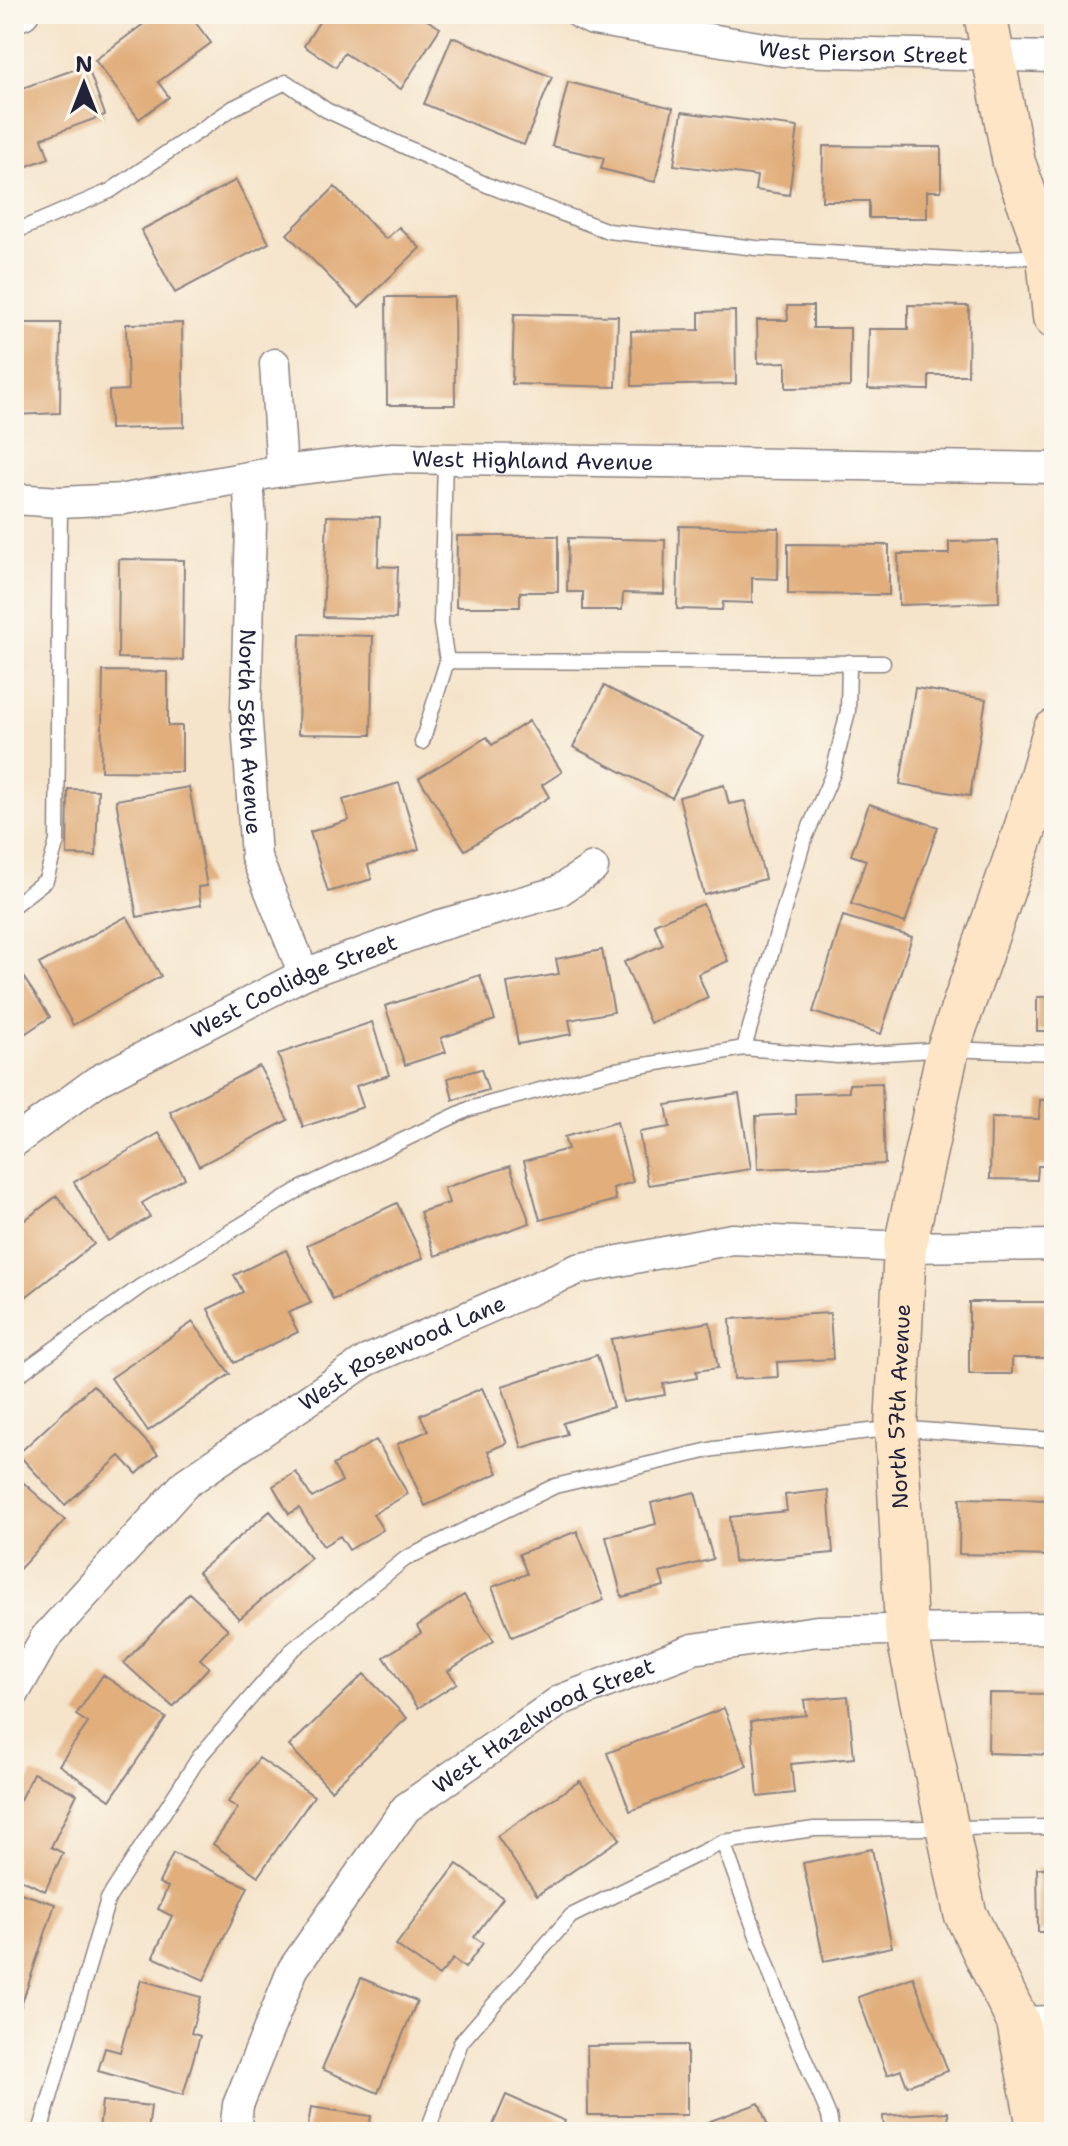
<svg xmlns="http://www.w3.org/2000/svg" width="1068" height="2146" font-family="'Shantell Sans',sans-serif">
<style>
.building{fill:#e1ae7c}
.lines{fill:none;stroke-linecap:round;stroke-linejoin:round}
.lane-casing{stroke:#8c8382;stroke-width:17}
.street-casing{stroke:#8c8382;stroke-width:33}
.secondary-casing{stroke:#8c8382;stroke-width:45}
.lane{stroke:#fff;stroke-width:14}
.street{stroke:#fff;stroke-width:30}
.secondary{stroke:#fde5c5;stroke-width:42}
.labels{text-anchor:middle;stroke-width:6;stroke-linejoin:round;paint-order:stroke}
.street-label{font-size:22px;fill:#22223b;stroke:#fbf7ec}
</style>
<rect width="100%" height="100%" fill="#fbf7ec"/>
<filter id="ink" filterUnits="userSpaceOnUse"><feTurbulence type="fractalNoise" baseFrequency=".0125" numOctaves="2"/><feDisplacementMap in="SourceGraphic" scale="16" xChannelSelector="R" yChannelSelector="G"/><feConvolveMatrix kernelMatrix="1 2 1 2 8 2 1 2 1" color-interpolation-filters="sRGB"/></filter>
<filter id="wash" filterUnits="userSpaceOnUse"><feTurbulence type="fractalNoise" baseFrequency=".006" numOctaves="4" result="noise"/><feDisplacementMap in="SourceGraphic" scale="32" xChannelSelector="R" yChannelSelector="G"/><feGaussianBlur stdDeviation="1.8" result="paint"/><feColorMatrix in="noise" values="0 0 0 0 0 0 0 0 0 0 0 0 0 0 0 0 0 1.4 0 .05"/><feComposite in="paint" operator="in"/></filter>
<g filter="url(#wash)">
<rect width="100%" height="100%" fill="#f5e4ca"/>
<g id="blocks">
<path class="building" d="M157 14H189L211 43 158 82 169 97 139 119 95 60Z
M324 14H417L440 28 401 89 344 53 336 67 304 46Z
M452 37 552 77 524 145 424 104Z
M87 65 105 115 42 138 49 158 14 171V91Z
M568 82 673 108 655 182 601 169 604 158 552 146Z
M682 112 798 127 789 195 755 190 757 176 674 165Z
M823 146 941 147V191H927V218H869V201H822Z
M236 180 269 243 175 293 141 230Z
M335 187 386 239 399 227 420 248 359 307 287 234Z
M386 297H454L455 405H387Z
M908 305 969 306 968 375H929V390L868 389 869 329H908Z
M787 306H813V328H850V387L786 388V362L758 363 757 320H788Z
M735 311 736 384 632 386 631 331 699 330V312Z
M514 314 618 316 616 387 512 384Z
M18 323H61L60 413 14 415Z
M182 323 184 427 110 429 109 391 128 390 126 324Z
M327 516 380 517 378 566 398 567 396 619 323 617Z
M679 526 779 528 778 579 752 578V603L723 602 722 610 677 609Z
M457 536H558V592H520V607H456Z
M568 538 665 540 664 594 623 593 622 610H583V592H567Z
M998 541 999 602 899 605 898 554H949V542Z
M788 544 889 545V595L788 594Z
M119 559 184 560 183 660 118 658Z
M300 634 373 636 371 735 298 734Z
M103 671 168 672V726H182V772L101 771Z
M604 686 703 737 672 798 573 747Z
M915 688 986 699 970 796 900 784Z
M529 721 562 772 542 785 549 797 465 850 419 778 487 737 492 745Z
M399 783 419 849 368 865 372 879 328 892 310 832 349 820 343 800Z
M724 785 729 804 745 801 765 879 704 895 679 797Z
M189 787 207 886 198 887 201 905 137 917 116 800Z
M68 789 98 790 96 856 67 855Z
M869 804 938 827 905 923 851 904 866 860 851 855Z
M703 904 728 961 698 974 708 998 650 1023 624 962 663 945 654 924Z
M127 916 161 976 73 1025 39 964Z
M843 916 912 937 881 1034 813 1012Z
M602 950 614 1012 569 1020 572 1034 518 1044 507 983 559 974 556 959Z
M18 969 50 1017 14 1041V972Z
M480 975 495 1020 441 1038 446 1052 405 1065 385 1006Z
M1037 997H1054V1031H1037Z
M372 1022 389 1075 356 1086 363 1107 303 1127 278 1054Z
M259 1066 288 1120 199 1166 170 1112Z
M481 1069 488 1090 453 1100 448 1078Z
M882 1083 885 1164 758 1169 756 1116 796 1114 795 1094 849 1092V1084Z
M739 1094 751 1169 648 1185 639 1132 670 1127 666 1105Z
M1040 1100H1054V1166H1038L1037 1180 990 1179 991 1118 1039 1119Z
M617 1122 633 1182 613 1188 616 1200 540 1220 524 1161 568 1149 564 1137Z
M159 1133 185 1178 142 1203 150 1217 108 1241 74 1182Z
M510 1166 530 1223 435 1256 420 1212 449 1203 444 1188Z
M57 1196 94 1244 14 1306V1228Z
M397 1203 423 1258 333 1300 307 1245Z
M286 1250 311 1303 288 1313 298 1332 234 1363 208 1309 243 1292 234 1275Z
M969 1302H1053L1054 1358H1012V1374H969Z
M830 1313 833 1359 777 1362 778 1377 734 1379 730 1319Z
M193 1322 230 1374 148 1431 111 1378Z
M710 1322 718 1368 696 1371 697 1378 663 1384 665 1395 623 1402 611 1339Z
M597 1355 613 1407 563 1423 567 1434 522 1448 502 1386Z
M93 1385 158 1454 137 1474 120 1456 65 1505 18 1454Z
M482 1388 507 1443 488 1451 498 1473 425 1506 397 1444 428 1431 420 1415Z
M376 1440 408 1494 373 1514 383 1530 349 1550 340 1536 323 1546 299 1508 289 1514 273 1486 296 1472 312 1498 342 1481 333 1465Z
M16 1476 65 1520 14 1575V1478Z
M828 1490 833 1553 734 1562 730 1517 787 1511 785 1495Z
M695 1492 713 1559 660 1573 664 1586 622 1597 606 1537 656 1524 651 1503Z
M960 1498 1054 1500V1556L959 1554Z
M270 1511 311 1558 239 1619 198 1572Z
M577 1531 604 1600 512 1637 492 1587 527 1574 519 1554Z
M189 1593 228 1629 200 1659 209 1667 173 1707 124 1663Z
M464 1595 494 1641 448 1671 457 1683 418 1708 384 1657 421 1633 417 1626Z
M364 1674 407 1718 331 1790 289 1746Z
M103 1675 166 1718 110 1800 59 1765 88 1723 76 1715Z
M989 1693 1054 1694V1755L988 1753Z
M848 1696 854 1758 791 1764 794 1793 758 1797 751 1721 806 1715 804 1700Z
M724 1708 747 1766 630 1811 607 1753Z
M259 1758 314 1796 258 1876 213 1844 238 1808 228 1802Z
M33 1773 77 1794 51 1847 63 1853 45 1891 14 1876V1812Z
M580 1781 620 1839 537 1895 497 1836Z
M872 1849 892 1947 824 1961 803 1863Z
M173 1853 248 1887 204 1980 153 1957 172 1916 158 1909 168 1887 159 1883Z
M457 1864 503 1898 474 1937 483 1943 465 1968 453 1959 439 1976 396 1945Z
M1037 1868H1054V1932H1038Z
M14 1891 55 1904 21 2006 14 2004Z
M913 1977 948 2071 907 2086 901 2070 887 2075 858 1997Z
M361 1978 417 2001 378 2093 322 2069Z
M141 1980 201 1997 191 2033 200 2036 183 2095 98 2071 105 2048 120 2052Z
M687 2045V2115H588L587 2046Z
M506 2095 565 2121 560 2132H490Z
M102 2101 151 2106 148 2132H99Z
M759 2103 770 2132H705L702 2124Z
M311 2107 371 2116 369 2132H307Z
M948 2112 949 2132H884L883 2116Z"/>
</g>
</g>
<g filter="url(#ink)">
<use href="#blocks" fill-opacity="0" stroke="#8c8382" stroke-width="2"/>
<g class="lines">
<defs>
<path id="lane" d="M14 232 110 191 233 108 286 82 326 110 487 185 608 231 756 248 970 260 1042 256
M447 661 883 663
M422 742 447 661 441 624 445 458
M14 905 46 880 57 841 60 502
M744 1048 803 843 833 773 848 711 849 662
M14 1378 141 1286 302 1188 469 1109 611 1071 744 1048 838 1056 948 1049 1054 1053
M723 1842 783 2008 829 2116 832 2132
M40 2132 108 1899 200 1756 291 1651 405 1559 555 1486 714 1449 896 1428 1054 1440
M427 2132 461 2042 571 1916 723 1842 814 1829 1054 1827"/>
<g id="street">
<path id="s1" d="M581 14 593 20 783 51 1054 57"/>
<path d="M14 17 23 14"/>
<path d="M275 364 282 471"/>
<path id="s2" d="M248 478 251 524 246 708 256 857 304 974"/>
<path id="s3" d="M14 499 60 502 124 499 282 471 393 458 1054 468"/>
<path id="s4" d="M14 1142 97 1081 304 974 437 926 557 892 593 868"/>
<path id="s5" d="M14 1693 46 1637 186 1483 366 1361 578 1269 732 1239 905 1247 1054 1245"/>
<path d="M1018 2022 1054 2021"/>
<path id="s6" d="M235 2132 238 2105 293 1969 406 1808 561 1700 693 1649 817 1631 1054 1628"/>
</g>
<g id="secondary">
<path d="M985 14 1014 163 1048 256 1054 317"/>
<path id="s7" d="M1039 2132 1018 2022 965 1913 906 1628 896 1428 905 1247 948 1049 1026 826 1054 731"/>
</g>
</defs>
<use href="#lane" class="lane-casing"/>
<use href="#street" class="street-casing"/>
<use href="#secondary" class="secondary-casing"/>
<use href="#lane" class="lane"/>
<use href="#street" class="street"/>
<use href="#secondary" class="secondary"/>
</g>
</g>
<g class="labels">
<g class="street-label">
<text dy="8" stroke="none"><textPath href="#s1" startOffset="286">West Pierson Street</textPath></text>
<text dy="8" stroke="none"><textPath href="#s3" startOffset="522">West Highland Avenue</textPath></text>
<text dy="8" stroke="none"><textPath href="#s2" startOffset="254">North 58th Avenue</textPath></text>
<text dy="8" stroke="none"><textPath href="#s4" startOffset="322">West Coolidge Street</textPath></text>
<text dy="8" stroke="none"><textPath href="#s5" startOffset="526">West Rosewood Lane</textPath></text>
<text dy="8" stroke="none"><textPath href="#s7" startOffset="746">North 57th Avenue</textPath></text>
<text dy="8" stroke="none"><textPath href="#s6" startOffset="532">West Hazelwood Street</textPath></text>
</g>
</g>
<rect width="1068" height="2146" fill="none" stroke="#fbf7ec" stroke-width="48"/>
<g transform="translate(84 84)" stroke="#fbf7ec" stroke-width="6" paint-order="stroke">
<path d="M0-6L14 30L0 20L-14 30Z" fill="#22223b"/>
<text y="-12" font-size="22" font-weight="bold" text-anchor="middle" fill="#22223b">N</text>
</g>
</svg>
